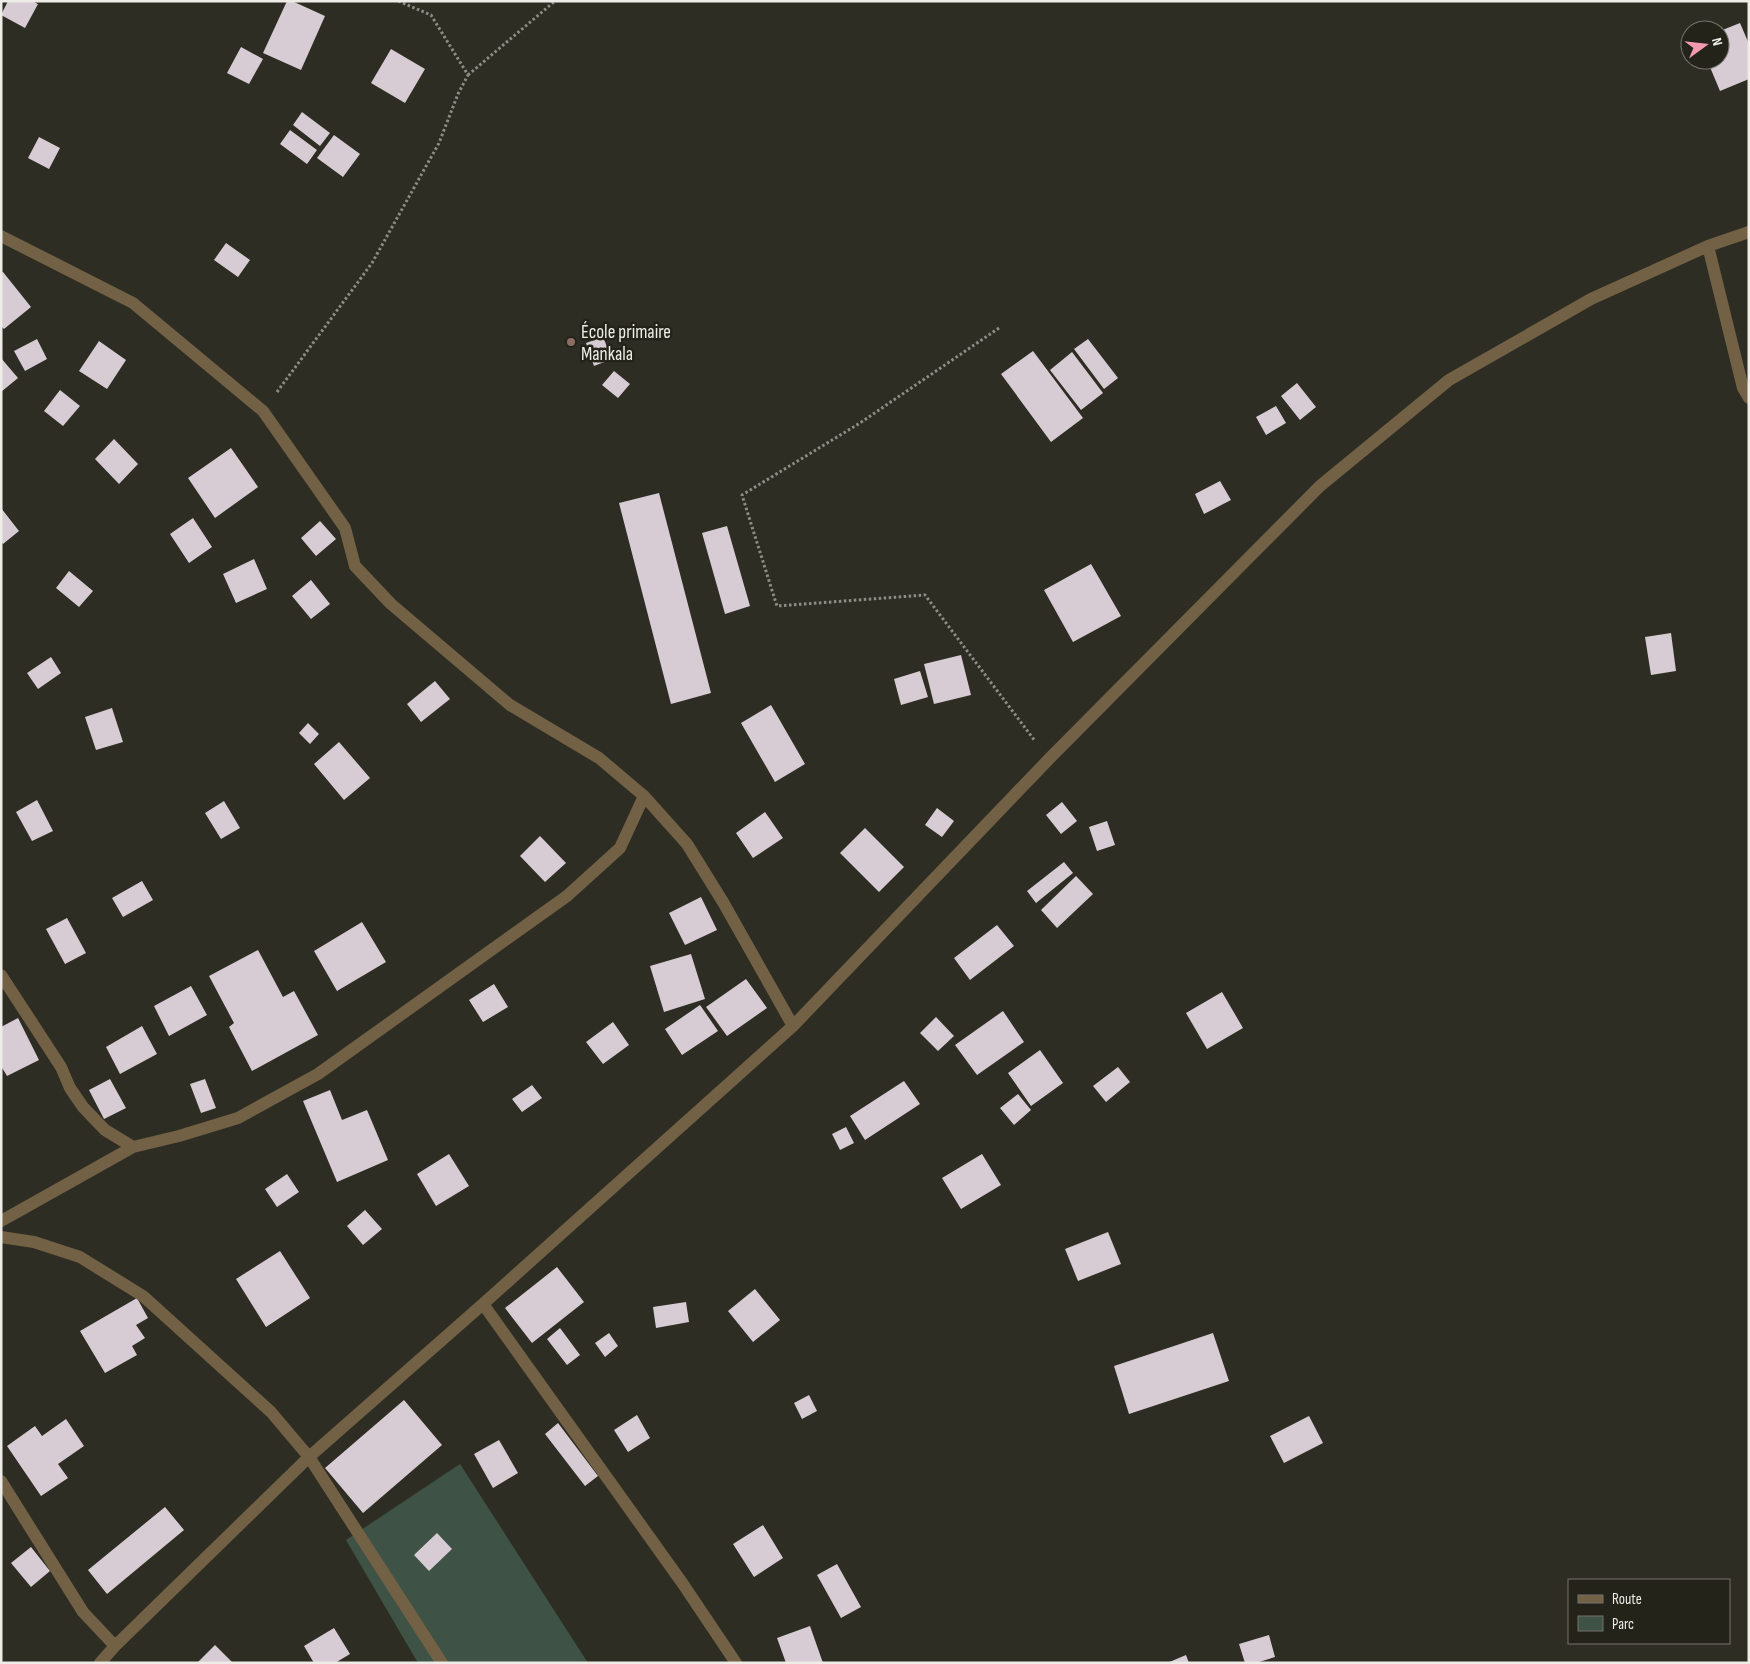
<svg xmlns="http://www.w3.org/2000/svg" width="1750" height="1664" font-family="'Sofia Sans Condensed',sans-serif">
<style>
.green{fill:#3e5246}
.building{fill:#d7ccd3}
.lines{fill:none;stroke-linecap:round;stroke-linejoin:round}
.path{stroke:#8d8c85;stroke-width:3;stroke-dasharray:2.5 2.5;stroke-linecap:butt}
.minor{stroke:#726145;stroke-width:12}
.education-dot{fill:#8d6e63;stroke:#24231a;stroke-width:2}
.labels{text-anchor:middle;stroke-width:5;stroke-linejoin:round;paint-order:stroke}
.poi-label{font-size:19px;fill:#edece7;stroke:#24231a;text-anchor:start}
</style>
<rect width="100%" height="100%" fill="#2e2d24"/>
<path class="green" d="M460 1464 588 1663H418L346 1540Z"/>
<path class="building" d="M8 1H32L38 4 25 28 1 15Z
M287 1H292L325 16 301 70 263 53Z
M1740 23 1749 44V79L1720 91 1707 60H1720V31Z
M241 47 263 59 249 84 227 73Z
M391 49 425 69 405 103 371 83Z
M302 112 330 133 320 146 293 125Z
M290 130 317 150 307 164 280 144Z
M334 135 360 154 343 177 317 158Z
M39 137 60 148 49 169 28 158Z
M226 243 250 260 238 277 214 260Z
M3 272 31 307 4 329 1 326V273Z
M603 337 612 359 594 366 586 343Z
M37 339 47 359 25 371 14 351Z
M1088 339 1118 378 1104 389 1074 349Z
M99 341 126 360 107 389 79 371Z
M1033 351 1083 418 1051 442 1001 374Z
M1072 352 1103 393 1081 410 1050 370Z
M1 358 18 378 1 392Z
M614 371 630 384 618 398 602 385Z
M1297 383 1316 407 1300 420 1281 396Z
M60 390 80 406 63 426 44 411Z
M1276 406 1286 423 1266 435 1256 417Z
M114 439 138 464 119 484 95 459Z
M231 448 258 487 215 518 188 478Z
M1220 481 1231 500 1204 514 1195 494Z
M659 493 711 693 671 704 619 503Z
M1 508 19 531 3 544 1 541Z
M193 518 212 547 189 563 170 534Z
M320 521 336 539 316 556 301 538Z
M727 526 750 606 725 614 702 533Z
M254 559 267 589 236 603 223 574Z
M1091 564 1121 616 1073 642 1044 590Z
M69 571 93 591 79 607 56 588Z
M311 580 330 604 311 619 292 596Z
M1671 633 1676 671 1651 675 1645 637Z
M961 655 971 695 934 704 924 664Z
M51 657 61 673 38 689 27 673Z
M920 671 928 697 901 705 894 679Z
M435 681 450 699 421 722 407 704Z
M771 705 805 764 775 782 741 723Z
M112 708 123 742 96 750 85 717Z
M308 723 319 734 310 744 299 733Z
M339 742 370 778 344 800 314 764Z
M37 800 53 831 32 841 16 812Z
M224 801 240 828 221 839 205 813Z
M1062 802 1077 821 1061 834 1046 815Z
M937 808 954 821 942 837 925 825Z
M765 812 783 838 753 858 736 833Z
M1107 821 1115 845 1097 851 1089 827Z
M865 828 904 867 879 892 840 853Z
M540 836 566 863 545 882 520 856Z
M1064 862 1073 873 1036 903 1027 891Z
M1076 876 1093 894 1057 928 1041 910Z
M142 881 153 900 123 917 112 898Z
M701 897 717 930 685 945 669 913Z
M67 918 86 953 65 964 46 929Z
M362 922 386 962 337 991 314 951Z
M997 925 1014 946 970 980 954 958Z
M258 950 283 997 294 991 318 1035 252 1071 229 1027 234 1023 209 976Z
M691 954 705 999 664 1012 650 966Z
M746 979 767 1008 727 1036 706 1007Z
M494 984 508 1007 483 1022 469 1000Z
M191 986 207 1015 169 1036 154 1006Z
M1222 992 1243 1028 1207 1049 1186 1013Z
M700 1005 718 1031 682 1055 665 1029Z
M1003 1011 1024 1042 977 1075 955 1045Z
M936 1017 954 1036 938 1051 920 1033Z
M18 1018 39 1060 7 1076 1 1066V1027Z
M613 1022 629 1045 603 1064 586 1042Z
M142 1026 157 1054 120 1074 106 1047Z
M1040 1050 1063 1083 1031 1106 1008 1073Z
M1118 1067 1130 1082 1106 1102 1093 1086Z
M110 1079 126 1108 104 1119 89 1090Z
M205 1079 216 1108 201 1113 190 1084Z
M904 1081 920 1104 865 1140 850 1116Z
M532 1085 542 1098 522 1112 512 1099Z
M330 1090 342 1120 367 1110 388 1160 337 1182 303 1101Z
M1018 1094 1031 1110 1014 1125 1000 1108Z
M846 1127 854 1143 840 1150 832 1134Z
M449 1154 469 1186 436 1206 417 1174Z
M982 1154 1001 1185 961 1209 942 1178Z
M287 1174 299 1192 277 1207 265 1189Z
M365 1210 382 1229 363 1245 347 1226Z
M1108 1232 1121 1264 1078 1281 1065 1249Z
M280 1251 310 1298 266 1327 236 1279Z
M557 1267 584 1302 532 1343 505 1308Z
M755 1289 780 1320 753 1342 728 1311Z
M137 1298 148 1318 136 1325 145 1338 132 1346 137 1355 105 1373 80 1331Z
M686 1302 689 1322 656 1328 653 1307Z
M560 1328 580 1355 567 1365 547 1339Z
M609 1333 618 1346 605 1357 595 1343Z
M1213 1333 1229 1381 1129 1414 1114 1366Z
M809 1395 817 1411 802 1419 794 1403Z
M404 1400 442 1445 363 1513 325 1468Z
M637 1415 650 1438 628 1452 614 1430Z
M1309 1416 1323 1443 1284 1463 1270 1436Z
M66 1419 84 1446 58 1464 68 1478 41 1496 7 1446 35 1426 42 1436Z
M558 1423 598 1476 585 1486 545 1434Z
M499 1440 518 1473 493 1488 474 1454Z
M165 1507 184 1530 107 1594 88 1570Z
M763 1525 783 1558 754 1577 733 1544Z
M437 1533 452 1549 429 1571 414 1555Z
M31 1547 50 1571 31 1587 11 1563Z
M837 1564 861 1607 841 1618 817 1575Z
M810 1626 823 1663H786L777 1638Z
M334 1628 350 1654 335 1663H314L304 1646Z
M1269 1635 1275 1657 1256 1663H1245L1239 1644Z
M215 1645 233 1663H197Z
M1186 1655 1189 1663H1167Z"/>
<g class="lines">
<path class="path" d="M468 75 555 1
M999 328 860 423 742 495 777 606 925 595 1035 741
M277 392 372 263 439 143 458 94 468 75 431 15 398 1"/>
<path class="minor" d="M1 236 133 303 263 411 345 528 355 566 391 604 510 705 599 758 644 796 687 844 723 902 793 1026
M1708 246 1743 388 1749 398
M1 975 61 1067 70 1088 83 1107 105 1130 133 1147
M1 1221 133 1147 179 1136 238 1118 318 1074 567 896 620 848 644 796
M1 1237 34 1242 80 1257 143 1296 271 1412 309 1457 442 1663
M483 1304 683 1584 736 1663
M1 1481 83 1612 115 1646
M100 1663 115 1646 309 1457 483 1304 793 1026 1048 760 1320 486 1449 380 1591 299 1708 246 1749 232"/>
</g>
<circle class="education-dot" cx="571" cy="342" r="5"/>
<g class="labels">
<g class="poi-label">
<text x="581" y="338">École primaire<tspan x="581" dy="22">Mankala</tspan></text>
</g>
</g>
<rect width="1750" height="1664" fill="none" stroke="#edece7" stroke-width="5"/>
<rect x="1568" y="1579" width="162" height="65" fill="#24231a" stroke="#74736c"/>
<rect x="1578" y="1595" width="25" height="8" fill="#726145" stroke="#74736c"/>
<text x="1612" y="1604" font-size="15" fill="#edece7">Route</text>
<rect x="1578" y="1616" width="25" height="15" fill="#3e5246" stroke="#74736c"/>
<text x="1612" y="1629" font-size="15" fill="#edece7">Parc</text>
<g transform="translate(1705 45) rotate(75)"><circle r="24" fill="#24231a" stroke="#74736c"/>
<path d="M0-4L9 19L0 12L-9 19Z" fill="#f19ab2"/>
<text y="-8" font-size="14" font-weight="bold" text-anchor="middle" fill="#edece7">N</text>
</g>
</svg>
